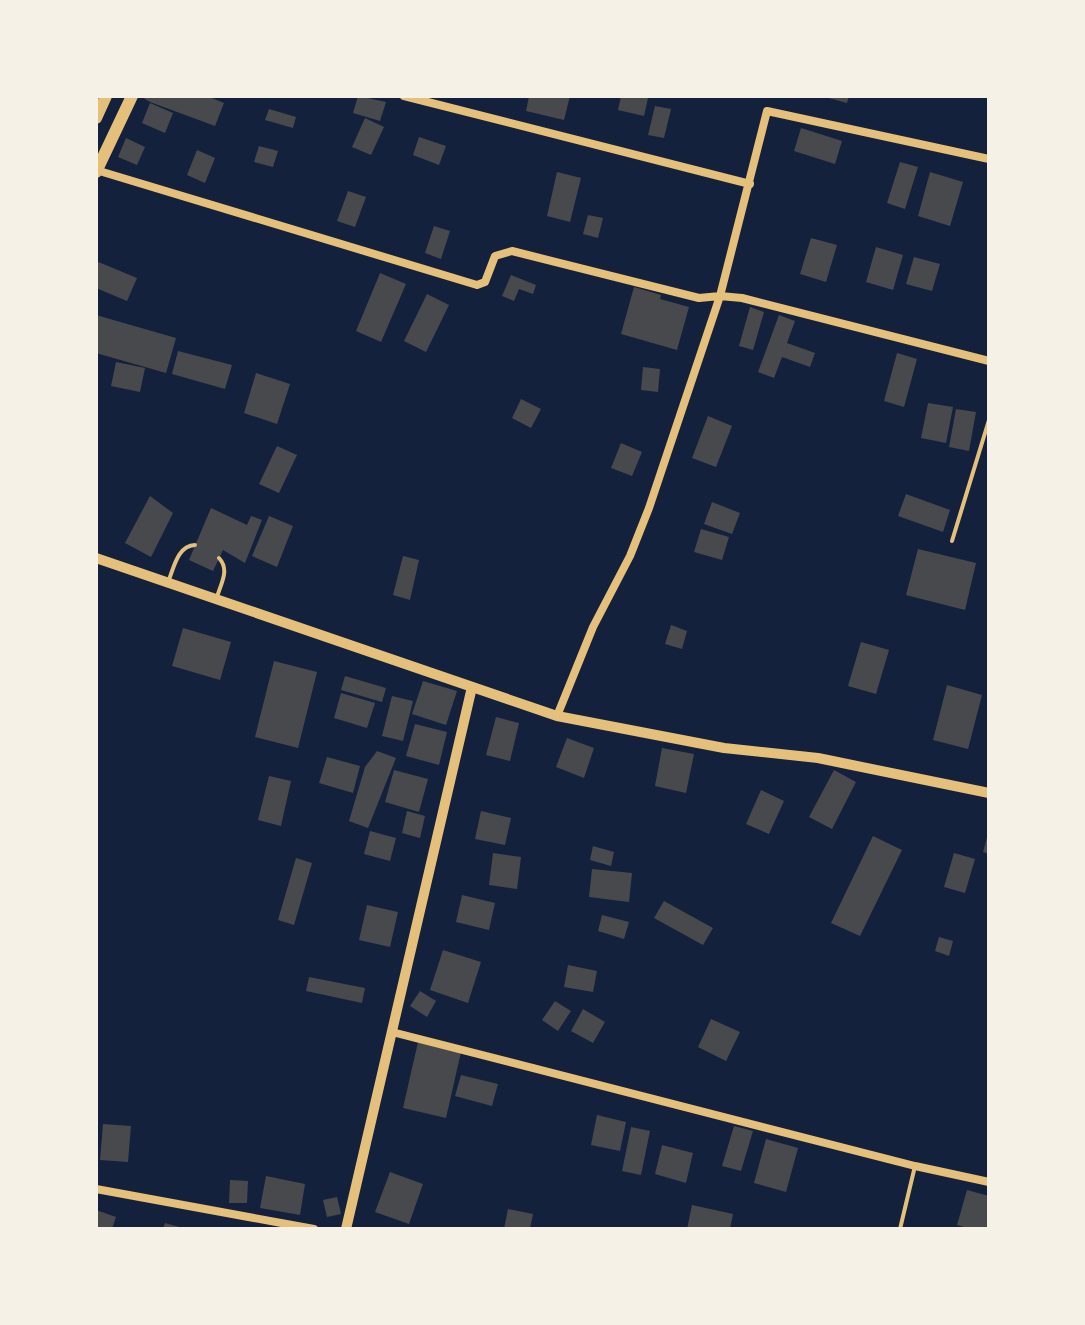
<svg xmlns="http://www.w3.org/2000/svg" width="1085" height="1325" font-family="Lato,sans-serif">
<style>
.building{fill:#48494c}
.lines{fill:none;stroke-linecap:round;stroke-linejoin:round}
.service{stroke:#e5c07b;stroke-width:4}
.minor{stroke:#e5c07b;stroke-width:8}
.tertiary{stroke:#e5c07b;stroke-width:10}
.primary{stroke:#e5c07b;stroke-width:12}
</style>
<rect width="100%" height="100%" fill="#14213d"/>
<path class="building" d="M140 96H207L224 103 215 126 150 102Z
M358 96 386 102 380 121 353 113Z
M529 96H570L564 120 526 111Z
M621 96 648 98 644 116 618 110Z
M821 96H849L847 103Z
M150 103 173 113 165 133 142 123Z
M655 106 671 109 664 138 648 135Z
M269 109 296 117 293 128 265 120Z
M365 118 384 127 371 155 352 147Z
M801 128 842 141 835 164 794 151Z
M419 137 446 146 439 165 413 155Z
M126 138 145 147 137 165 118 157Z
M259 146 278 151 273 167 254 162Z
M197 150 215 158 205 183 187 175Z
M900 162 918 167 905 209 887 203Z
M557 172 581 178 570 222 547 216Z
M930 172 963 182 950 226 918 216Z
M348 191 366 197 355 227 337 221Z
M588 215 603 218 598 238 583 234Z
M434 226 450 231 441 259 425 253Z
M811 238 837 245 826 282 800 274Z
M876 247 903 255 893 290 866 282Z
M914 257 940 264 932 291 906 284Z
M96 261 137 278 127 301 96 288Z
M380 273 406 284 381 342 356 331Z
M511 275 536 285 533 294 519 289 514 301 502 296Z
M634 287 661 295 660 299 689 307 677 350 621 334Z
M427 294 449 305 426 352 404 341Z
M750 307 764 312 753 350 739 346Z
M96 315 176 338 166 373 96 353Z
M779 315 795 321 787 343 815 353 810 367 782 357 774 378 758 372Z
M178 351 232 365 225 389 172 374Z
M897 353 917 359 904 407 884 401Z
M116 362 145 368 140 392 111 386Z
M643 367 660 369 658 392 641 390Z
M256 373 290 384 277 424 244 413Z
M521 399 541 409 531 428 512 418Z
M928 403 953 407 946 443 921 438Z
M956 409 976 412 969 451 949 447Z
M708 416 732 426 716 467 692 458Z
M621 443 642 452 632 476 611 468Z
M277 446 297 455 279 493 259 484Z
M906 494 950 510 943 532 898 516Z
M150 496 173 513 151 557 125 543Z
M712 502 740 513 732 534 704 524Z
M211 508 247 525 251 516 262 520 245 563 223 550 213 571 189 560Z
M269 516 293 526 277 567 252 556Z
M701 529 729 537 722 560 694 552Z
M918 549 976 563 965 610 906 595Z
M403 556 419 560 410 600 393 595Z
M671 625 687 631 682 649 665 644Z
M183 628 231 642 220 680 172 666Z
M861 642 889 650 876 694 848 686Z
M274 661 317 672 298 748 255 737Z
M345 676 386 688 382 702 341 690Z
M423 681 457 691 446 725 412 714Z
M947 685 982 695 968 749 933 740Z
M341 693 375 703 367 728 334 718Z
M392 696 413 701 403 741 382 736Z
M496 717 519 723 510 761 486 755Z
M415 724 447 732 439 765 406 756Z
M567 738 594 748 584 778 556 767Z
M662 748 694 754 686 793 655 786Z
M377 751 396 758 368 828 349 821 365 767Z
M327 757 360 766 353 793 319 783Z
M394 770 428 779 419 812 385 802Z
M834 770 856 782 832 829 809 817Z
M269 776 291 781 281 826 258 820Z
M761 790 784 801 769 834 746 824Z
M407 811 425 816 420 838 402 833Z
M481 811 511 818 505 845 475 839Z
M370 831 396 838 390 861 364 854Z
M988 834H989V854L983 852Z
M873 836 902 850 860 936 831 923Z
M593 846 614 852 611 866 590 860Z
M493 853 521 857 517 889 489 885Z
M954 853 975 859 965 893 944 887Z
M296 858 312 863 294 925 278 920Z
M592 869 632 873 629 902 589 897Z
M462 895 495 903 489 930 456 922Z
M664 901 713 928 703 945 654 918Z
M367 905 398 912 390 947 359 940Z
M602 915 629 922 624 939 598 931Z
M939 937 953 941 949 956 935 951Z
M443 950 481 962 468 1003 430 990Z
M568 965 597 971 593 992 564 987Z
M309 977 365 988 362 1003 306 991Z
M420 991 436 1001 427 1017 410 1006Z
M555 1001 571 1011 558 1031 542 1020Z
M583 1009 605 1022 593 1043 571 1031Z
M711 1019 740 1032 726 1061 698 1047Z
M418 1042 461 1052 446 1118 403 1108Z
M461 1075 498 1084 492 1106 455 1096Z
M597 1115 626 1122 620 1151 591 1145Z
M103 1124 131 1126 128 1162 100 1160Z
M734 1126 753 1131 741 1171 722 1166Z
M631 1127 650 1131 641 1175 622 1171Z
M766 1139 798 1148 786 1192 754 1183Z
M662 1145 693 1153 686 1183 655 1174Z
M390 1172 423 1184 409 1224 375 1212Z
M266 1176 305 1184 300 1215 260 1208Z
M230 1180 248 1181 247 1203H229Z
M967 1190 989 1196V1229H971L957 1225Z
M337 1197 341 1214 327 1217 323 1200Z
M692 1205 733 1214 730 1229H687Z
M508 1209 533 1214 530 1229H504Z
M96 1210 116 1217 112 1229H96Z
M165 1223 183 1228V1229H163Z"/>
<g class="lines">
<path class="service" d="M952 541 989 420
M168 582C174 568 177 546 195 545
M217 597C221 583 230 570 219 558
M900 1229 915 1166"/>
<path class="minor" d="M404 96 750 184
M96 170 477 285 485 282 495 256 512 251 699 298 720 296 742 298 989 361
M557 716 593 627 630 556 649 508 720 296 767 111 989 159
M392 1032 915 1166 989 1182
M96 1189 314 1229"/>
<path class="tertiary" d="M96 558 557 716 724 748 818 758 989 793
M346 1229 472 687"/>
<path class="primary" d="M96 118 106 96
M96 172 132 96"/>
</g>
<rect width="1085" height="1325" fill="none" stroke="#f6f1e7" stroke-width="196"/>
</svg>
